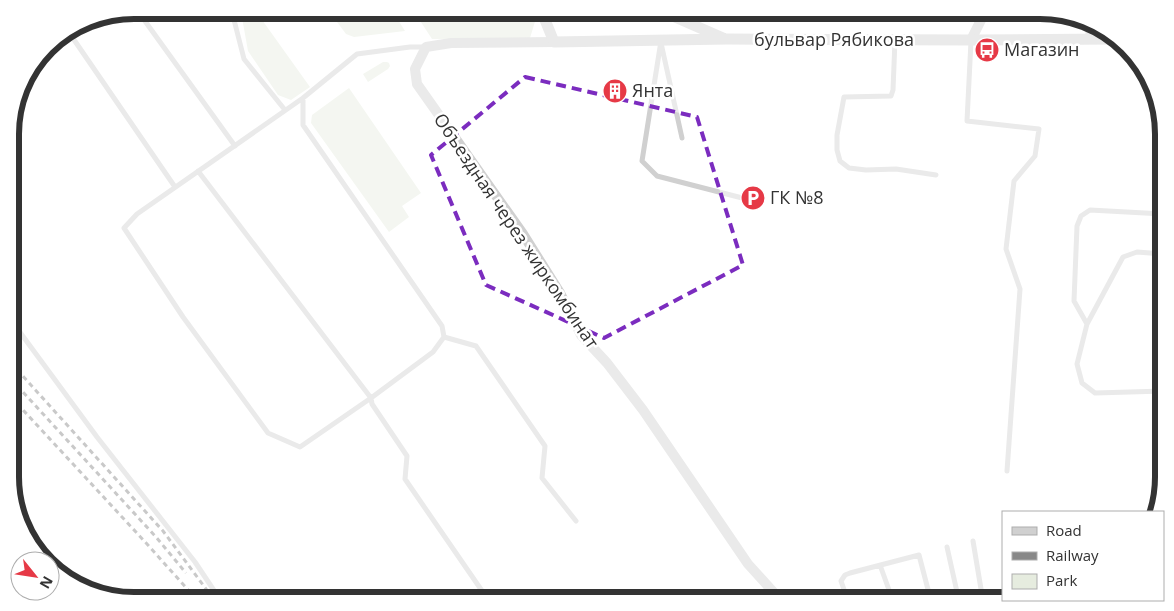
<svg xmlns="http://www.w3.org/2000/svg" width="1174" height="611" font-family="'Open Sans',sans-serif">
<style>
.green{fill:#e6ecdf}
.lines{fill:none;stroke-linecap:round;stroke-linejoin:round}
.service{stroke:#d0d0d0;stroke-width:5}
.minor{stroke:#d0d0d0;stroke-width:10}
.tertiary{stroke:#d0d0d0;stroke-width:11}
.rail{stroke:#888;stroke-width:3;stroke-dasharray:5 4;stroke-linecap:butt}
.marked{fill:none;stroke:#7b2cbf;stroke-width:4;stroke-dasharray:10 6;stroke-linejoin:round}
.labels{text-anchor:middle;stroke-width:5;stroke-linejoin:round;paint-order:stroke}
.street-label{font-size:18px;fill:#333;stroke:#fff}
.poi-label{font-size:18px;fill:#333;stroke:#fff;text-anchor:start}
.rim{fill:none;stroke:#333;stroke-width:6}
</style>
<rect width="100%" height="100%" fill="#fff"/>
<path class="green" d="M244 10H255L310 87 291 100 278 95 248 51 241 12Z
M328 10H395V15L405 31 354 37 346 34Z
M413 10H535L537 15 530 38 432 39Z
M383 62H387L389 63 390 66 388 69 368 82 363 74Z
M349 88 421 193 402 206 409 217 389 232 311 123 312 115Z"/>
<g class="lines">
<path class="service" d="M137 10 235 146
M231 10 232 12 244 59 285 110
M686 12 687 10
M68 31 175 187
M1088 38V21
M895 40 893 90 891 96 844 97 837 135V150L840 161 849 168 866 170 896 169 936 175
M661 41 642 161 657 176 750 200
M971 41 967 121 1039 129 1035 156 1014 181 1006 249 1020 289 1007 471
M661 43 682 138
M303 98V125L442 326 444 337 433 352 371 398 372 404 407 456 405 479 489 601
M198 171 371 398 300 447 268 433 183 317 124 228 137 214 303 98 357 54 410 47H426
M1163 254 1137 252 1123 257 1087 324 1077 364 1082 383 1095 393 1164 391
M11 320 97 437 195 562 221 601
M1087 324 1074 301 1077 226 1081 216 1090 210 1163 214
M444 337 476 346 545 446 542 478 576 521
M973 541 983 601
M947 547 959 601
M880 565 893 601
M848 601 841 581 845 575 850 573 919 555 931 601"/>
<path class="minor" d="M971 40 986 10
M554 42 451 43 426 47 415 69 417 84 523 234 560 293 581 335 607 363 643 410 748 564 777 596 783 601"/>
<path class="tertiary" d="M541 10 554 42 727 39 971 40 1113 39
M659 10 723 38"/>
<path class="rail" d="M11 363 163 531 215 601
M11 379 156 537 186 573
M11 397 147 544 198 601"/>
</g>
<path d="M0 0H1174V611H0ZM525 77 697 117 743 265 604 338 486 285 431 155Z" fill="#fff" fill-opacity=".55" fill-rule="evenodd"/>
<path class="marked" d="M525 77 697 117 743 265 604 338 486 285 431 155Z"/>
<defs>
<symbol id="bus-disc" viewBox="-11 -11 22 22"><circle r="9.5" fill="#e63946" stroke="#fff"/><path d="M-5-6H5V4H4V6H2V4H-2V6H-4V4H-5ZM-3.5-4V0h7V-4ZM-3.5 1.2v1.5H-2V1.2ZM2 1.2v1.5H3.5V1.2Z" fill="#fff"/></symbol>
<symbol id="building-disc" viewBox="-11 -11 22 22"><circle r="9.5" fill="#e63946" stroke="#fff"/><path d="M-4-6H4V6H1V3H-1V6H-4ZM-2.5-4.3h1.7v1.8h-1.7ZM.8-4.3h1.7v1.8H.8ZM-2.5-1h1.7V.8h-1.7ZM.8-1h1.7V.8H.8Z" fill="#fff"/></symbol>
<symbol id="parking-disc" viewBox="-11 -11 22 22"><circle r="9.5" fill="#e63946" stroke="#fff"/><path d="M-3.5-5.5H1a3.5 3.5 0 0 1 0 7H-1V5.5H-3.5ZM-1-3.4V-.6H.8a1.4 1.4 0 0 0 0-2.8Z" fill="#fff"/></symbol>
</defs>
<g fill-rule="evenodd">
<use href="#bus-disc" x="973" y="36" width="28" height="28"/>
<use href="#building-disc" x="601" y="77" width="28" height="28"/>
<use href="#parking-disc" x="739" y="184" width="28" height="28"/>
</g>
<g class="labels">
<g class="street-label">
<text x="834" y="46">бульвар Рябикова</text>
<text transform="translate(516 231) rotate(56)" y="6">Объездная через жиркомбинат</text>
</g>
<g class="poi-label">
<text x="1004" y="56">Магазин</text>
<text x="632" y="97">Янта</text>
<text x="770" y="204">ГК №8</text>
</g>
</g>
<path d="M0 0H1174V611H0ZM134 19H1040A115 115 0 0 1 1155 134V477A115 115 0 0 1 1040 592H134A115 115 0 0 1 19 477V134A115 115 0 0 1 134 19Z" fill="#fff" fill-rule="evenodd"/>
<path class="rim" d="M134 19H1040A115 115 0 0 1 1155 134V477A115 115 0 0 1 1040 592H134A115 115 0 0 1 19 477V134A115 115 0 0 1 134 19Z"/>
<rect x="1002" y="511" width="162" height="90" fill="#ffffff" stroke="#adadad"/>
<rect x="1012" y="527" width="25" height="8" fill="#d0d0d0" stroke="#adadad"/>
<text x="1046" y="536" font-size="15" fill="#333333">Road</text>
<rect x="1012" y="552" width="25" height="8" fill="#888888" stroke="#adadad"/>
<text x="1046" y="561" font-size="15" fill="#333333">Railway</text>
<rect x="1012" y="574" width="25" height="15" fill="#e6ecdf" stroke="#adadad"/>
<text x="1046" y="586" font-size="15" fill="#333333">Park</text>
<g transform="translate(35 576) rotate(120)"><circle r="24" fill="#ffffff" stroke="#adadad"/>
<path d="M0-4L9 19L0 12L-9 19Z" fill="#e63946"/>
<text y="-8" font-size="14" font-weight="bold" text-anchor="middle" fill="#333333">N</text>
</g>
</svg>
